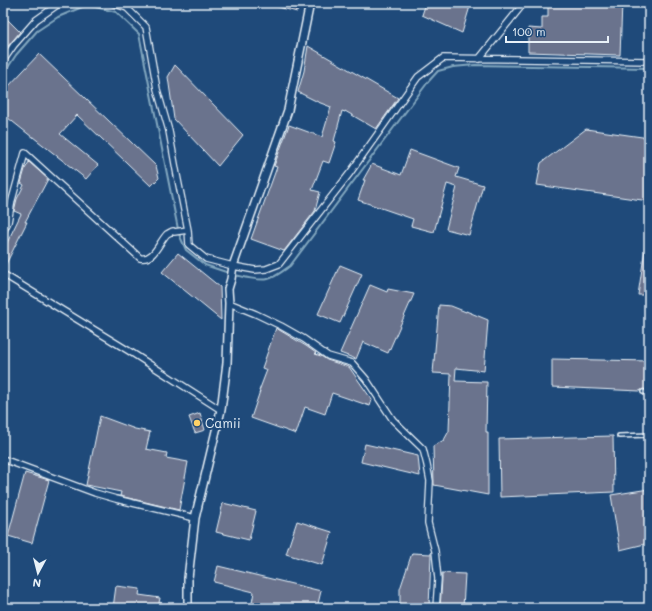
<svg xmlns="http://www.w3.org/2000/svg" width="652" height="611" font-family="Mali,sans-serif">
<style>
.lines{fill:none;stroke-linecap:round;stroke-linejoin:round}
.stream{stroke:#82a7bf;stroke-width:2}
.building{fill:#6b738d;stroke:#e8f1f8}
.service-casing{stroke:#e8f1f8;stroke-width:6}
.minor-casing{stroke:#e8f1f8;stroke-width:8}
.tertiary-casing{stroke:#e8f1f8;stroke-width:10}
.service{stroke:#1f4a7a;stroke-width:3}
.minor{stroke:#1f4a7a;stroke-width:5.5}
.tertiary{stroke:#1f4a7a;stroke-width:7}
.poi-dot{fill:#ffd166;stroke:#1f4a7a;stroke-width:1.5}
.labels{text-anchor:middle;stroke-width:4;stroke-linejoin:round;paint-order:stroke}
.poi-label{font-size:13px;fill:#e8f1f8;stroke:#1f4a7a;text-anchor:start}
</style>
<rect width="100%" height="100%" fill="#1f4a7a"/>
<filter id="ink" filterUnits="userSpaceOnUse"><feTurbulence type="fractalNoise" baseFrequency=".025" numOctaves="2"/><feDisplacementMap in="SourceGraphic" scale="8" xChannelSelector="R" yChannelSelector="G"/><feConvolveMatrix kernelMatrix="1 2 1 2 8 2 1 2 1" color-interpolation-filters="sRGB"/></filter>
<g filter="url(#ink)">
<g class="lines">
<path class="stream" d="M3 75 16 55 37 31 58 17 87 5 116 12 139 34 179 234 186 250 205 265 229 273
M233 274C240 277 262 281 268 279 276 277 283 271 290 266L428 82 438 71 453 67 475 65 649 68"/>
</g>
<path class="building" d="M271 3H300L297 12 271 5Z
M426 3H471L462 33 422 15Z
M548 3H622L620 55 528 52V28L542 29V17H548Z
M3 15 20 32 3 52Z
M308 46 398 98 376 129 345 111V112L342 111 334 141 336 142 329 163 323 161 312 190 320 192 315 211 284 251 251 239 277 167 274 166 289 125 322 137 331 107 318 102 298 92 304 71Z
M39 54 156 166 159 178 151 186 77 115 60 134 98 165 86 179 33 137H32L3 114V91L7 88Z
M175 65 243 135 218 166 174 119 168 77Z
M586 129 649 138V201L537 185 541 163Z
M410 150 459 168 456 177 483 185 469 235 446 229 457 187 447 184 434 232 411 226 413 219 358 200 365 180H363L372 164 401 175Z
M29 162 48 179 25 222H27L3 270V251L21 214 14 211 17 199 24 185 21 183 25 169Z
M646 243H649V295H638Z
M178 253 220 287 221 320 162 272Z
M340 265 362 274 340 323 318 314Z
M370 285 387 292 388 289 414 294 388 353 363 342 356 359 340 353Z
M439 305 451 306 466 312V311L488 320 484 371 456 368 455 381 487 382 486 432H488V495L434 485 433 446 444 440 449 431 451 374 433 373Z
M276 328 306 346 316 353 315 354 321 356 327 360 349 367 372 400 370 406 332 393 325 414 305 407 296 434 251 418 260 391H259L267 370 262 368Z
M552 359 649 361V390L643 389 640 391 552 387Z
M200 413 205 430 195 433 189 417Z
M100 416 135 429 150 432 146 449 167 453 166 458 188 462 179 510 120 496 121 492 86 485Z
M613 436 614 492 500 497 499 439Z
M365 444 418 456 420 476 361 462Z
M25 473 49 480 32 543 8 536Z
M649 489V543L620 550 611 495Z
M223 503 256 511 249 540 216 532Z
M297 521 332 532 322 565 286 554Z
M412 553 431 554 429 608H400V589Z
M218 566 321 591 317 608H251L254 592 214 582Z
M442 573 465 574 463 608H440L442 579Z
M116 586 140 589 139 595 160 598 159 603 174 604V608H113Z"/>
<g class="lines">
<defs>
<path id="service" d="M643 392 649 393
M619 436 649 435"/>
<path id="minor" d="M112 3 127 8 146 27 157 89 169 131 177 175 188 230 189 245 206 259 233 266 255 270 266 269 279 264 350 173 418 77 443 58 649 61
M479 59 524 3
M3 61 14 45 36 20 60 3
M3 232 8 222 12 200 25 153 140 258C154 261 159 242 167 234 169 233 172 231 173 231L174 232 188 230
M3 274 129 351 221 410
M229 303 256 314 281 326 304 339 328 356 352 363 366 379 393 420 423 449 427 465 430 481 428 523 435 551 438 579 436 608
M3 459 95 493 116 499 195 518"/>
<path id="tertiary" d="M188 608V578L195 518 221 410 227 363 229 303 228 289 231 279 233 266 288 110 310 3"/>
</defs>
<use href="#service" class="service-casing"/>
<use href="#minor" class="minor-casing"/>
<use href="#tertiary" class="tertiary-casing"/>
<use href="#service" class="service"/>
<use href="#minor" class="minor"/>
<use href="#tertiary" class="tertiary"/>
</g>
</g>
<circle class="poi-dot" cx="197" cy="423" r="4"/>
<g class="labels">
<g class="poi-label">
<text x="205" y="428">Camii</text>
</g>
</g>
<rect width="652" height="611" fill="none" stroke="#1f4a7a" stroke-width="16"/>
<rect x="8" y="8" width="636" height="595" fill="none" stroke="#e8f1f8" stroke-width="1.5" filter="url(#ink)"/>
<g transform="translate(38 573) rotate(187)" stroke="#1f4a7a" stroke-width="3" paint-order="stroke">
<path d="M0-3L7 15L0 10L-7 15Z" fill="#e8f1f8"/>
<text y="-6" font-size="11" font-weight="bold" text-anchor="middle" fill="#e8f1f8">N</text>
</g>
<path d="M506 36v6h102v-6" fill="none" stroke="#e8f1f8" stroke-width="2"/>
<text x="512" y="36" font-size="12" fill="#e8f1f8" stroke="#1f4a7a" stroke-width="3" paint-order="stroke">100 m</text>
</svg>
